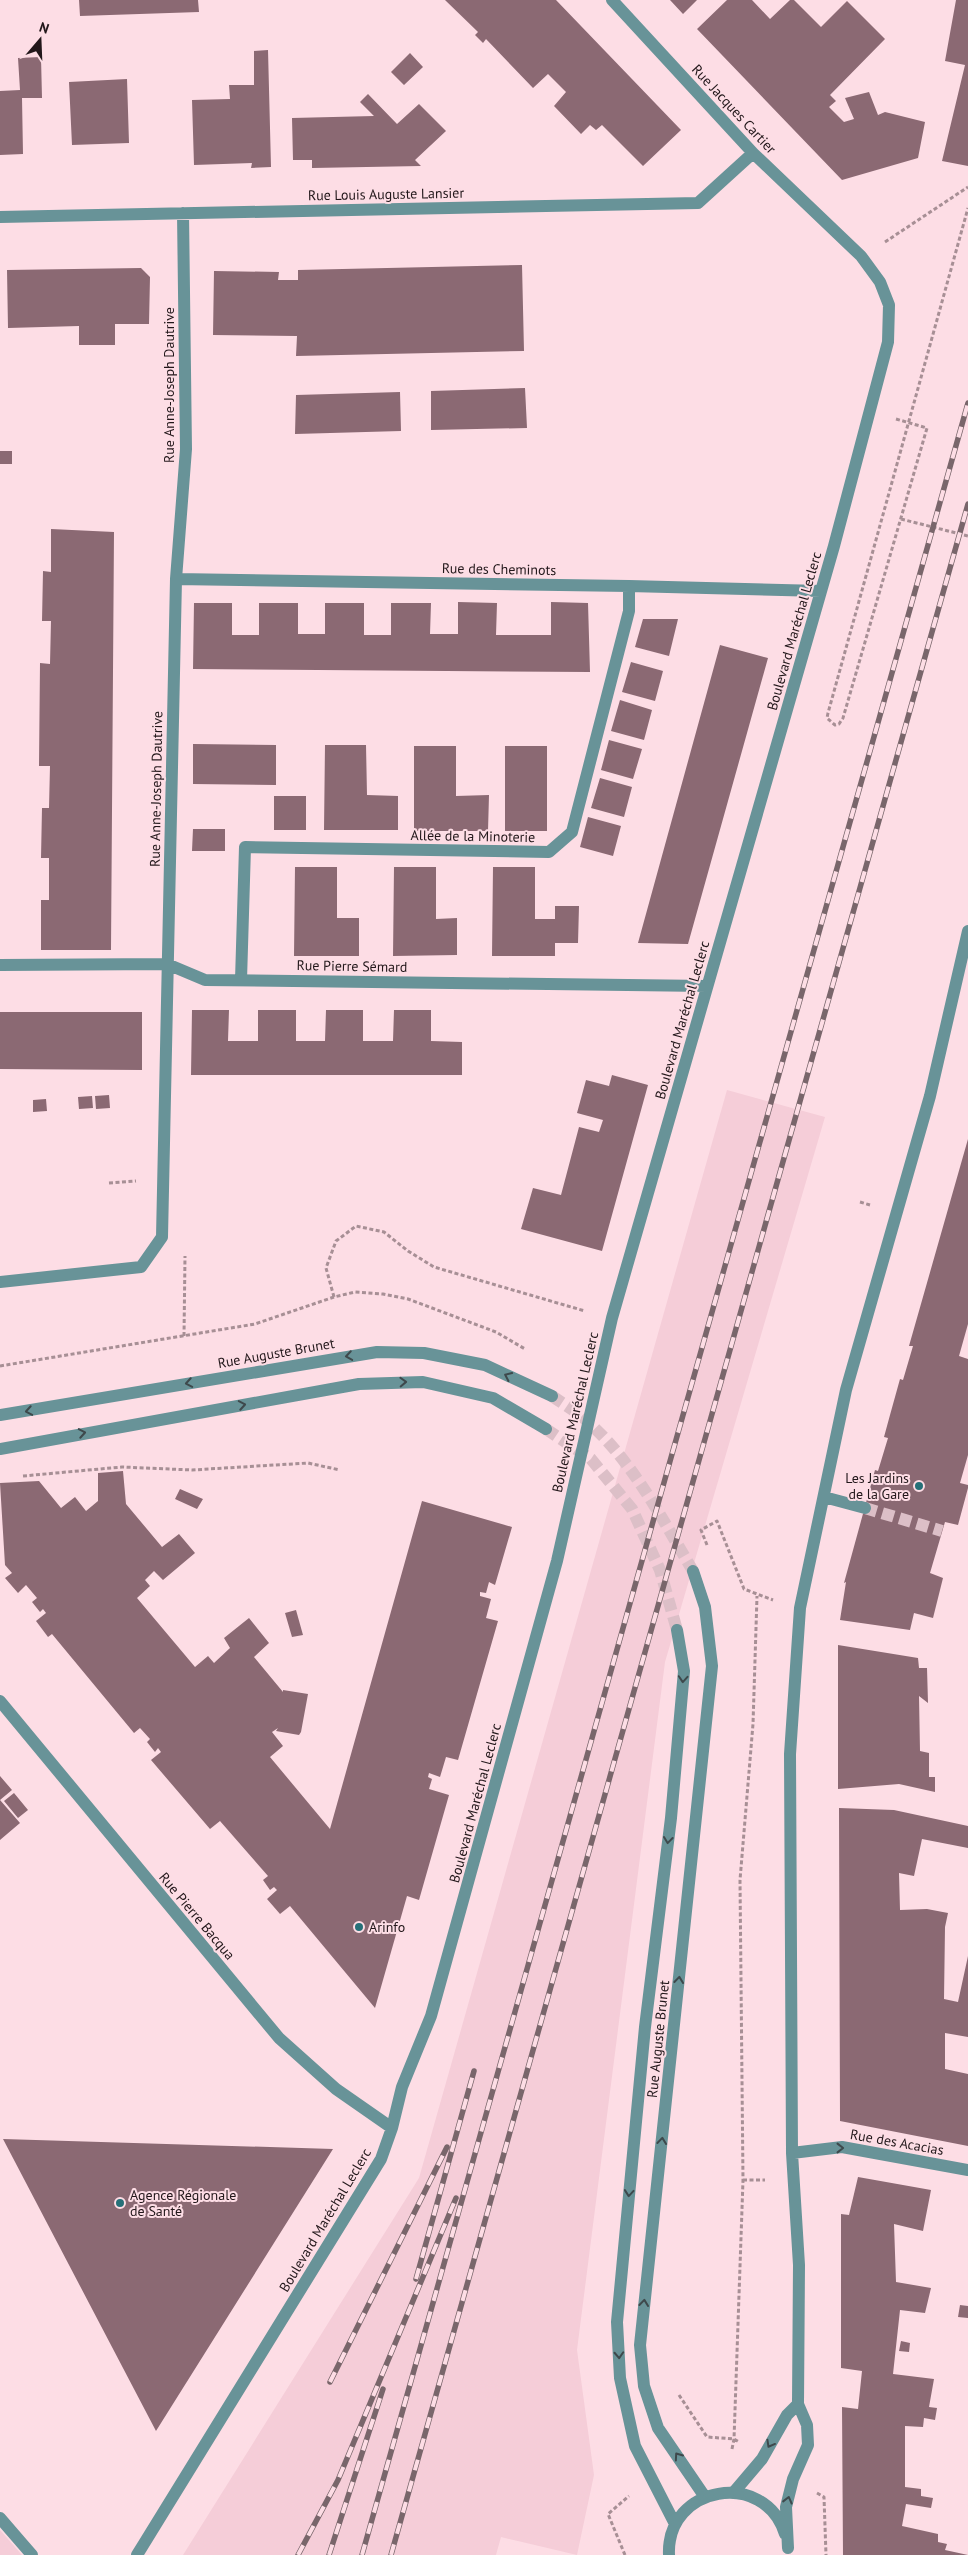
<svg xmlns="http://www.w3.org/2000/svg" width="968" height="2555" font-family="'PT Sans',sans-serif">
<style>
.built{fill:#f5cdd8}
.building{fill:#8b6973}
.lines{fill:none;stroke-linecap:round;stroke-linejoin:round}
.minor-tunnel{stroke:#dcbfc7;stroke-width:12;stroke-dasharray:12 6;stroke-linecap:butt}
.path{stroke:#a78f95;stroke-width:3;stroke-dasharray:4 2.5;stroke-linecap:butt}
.minor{stroke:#689398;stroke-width:12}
.rail-casing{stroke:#79666b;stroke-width:5.5}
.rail{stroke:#fddde5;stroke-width:4;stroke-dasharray:11;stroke-linecap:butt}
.oneway{stroke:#3e494c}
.poi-dot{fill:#267078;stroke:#fddde5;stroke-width:2}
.labels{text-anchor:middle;stroke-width:4;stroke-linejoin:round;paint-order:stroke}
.street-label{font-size:14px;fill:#22171a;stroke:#fddde5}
.poi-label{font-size:14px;fill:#22171a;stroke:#fddde5;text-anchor:start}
</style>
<rect width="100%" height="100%" fill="#fddde5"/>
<path class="built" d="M727 1090 825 1117 665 1662 577 2350 594 2475 577 2555 501 2537 496 2555H183L419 2178Z
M0 2530 22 2555H0Z"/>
<path class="building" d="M79 0H198L199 12 80 16Z
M445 0H556L681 130 643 166 602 125 596 130 590 125 581 134 554 106 566 92 548 74 533 88 486 39 483 43 475 35 478 32Z
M670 0H697L683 14Z
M727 0H752L770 19 790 0H794L821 27 847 1 885 39 830 95 836 101 829 107 844 122 854 119 845 98 869 92 878 115 885 112 925 122 918 158 842 180 697 29Z
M956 0H968V166L942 161 965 65 945 61Z
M268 50 271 167 251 168 252 163 194 165 192 100 230 99 229 85H254V51Z
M410 53 423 67 404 85 391 72Z
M41 57 42 98H22L23 154 0 155V91L20 90 18 58Z
M127 79 129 143 72 145 69 82Z
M368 94 397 124 419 104 446 131 415 160 421 166 312 168V160H293L292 118 374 116 360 102Z
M522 265 524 351 296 356 297 336 213 335 214 271 279 272 278 280H298V270Z
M141 268 150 277 149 324H115V345H79V326L8 328 7 270Z
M525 388 527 428 431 430V391Z
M400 392 401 431 295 434 296 395Z
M0 451H12V464H0Z
M51 529 114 532 111 950H41V900H49V858H41L42 808H49L50 766H39L40 663 50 664 51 621H42L43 571 51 572Z
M458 602 497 603 496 635H551V602L588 603 590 672 193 669 194 603H232V635H259V603H298V634H325V603H364V635H391V603H431L430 634H458Z
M643 619H678L669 656 635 647Z
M720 645 768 658 688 944 638 943Z
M631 662 663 671 655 701 622 692Z
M620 700 652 710 644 740 611 731Z
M609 740 642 749 633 779 601 770Z
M193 744 276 745V785L193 784Z
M325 745H366L367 795 398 796V830H324Z
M414 746H456V796L489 795 488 831H414Z
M505 746H547V831H505Z
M600 778 632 787 624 817 591 808Z
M274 796H306V830H274Z
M588 817 621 826 613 856 580 847Z
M193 829H225V851H192Z
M295 867H337V918H359V956H294Z
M394 867H436V919L457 918V955L393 956Z
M493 867H535V919H555V906H579L578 943H555V956H492Z
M192 1010H229L228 1041H258V1010H296V1041H325L326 1010H363V1041H393L394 1010H431V1041L462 1042V1075H191Z
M0 1012H142V1070L0 1069Z
M612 1075 648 1085 602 1251 521 1229 533 1188 561 1195 579 1127 599 1132 603 1120 577 1113 586 1080 609 1086Z
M109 1095 110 1108 96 1109 95 1096Z
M92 1096 93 1108 79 1109 78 1097Z
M46 1099 47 1111 33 1112V1100Z
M968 1139V1324L959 1356 968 1359V1455L960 1483 968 1485V1488L958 1525 945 1522 930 1573 943 1578 933 1618 914 1613 910 1630 840 1620 846 1582 844 1583 875 1470 878 1471 888 1438 884 1437 890 1415 900 1379 903 1380 913 1346H909Z
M123 1471 126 1504 162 1547 179 1534 195 1553 163 1580 154 1571 145 1580 150 1586 137 1598 195 1667 208 1656 214 1663 230 1648 224 1638 249 1618 269 1643 254 1657 283 1692V1690L308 1694 301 1732 299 1735 276 1731 278 1728 272 1732 283 1746 270 1757 330 1829 422 1501 512 1527 495 1585 489 1582 486 1593 480 1592V1596L491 1599 486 1618 498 1621 458 1760 446 1757 440 1777 429 1773 428 1777 432 1779 429 1789 449 1795 419 1900 407 1896 375 2008 290 1906 280 1914 267 1899 277 1890 274 1887 270 1890 263 1880 268 1876 220 1821 210 1829 151 1760 161 1752 158 1748 155 1752 147 1742 150 1739 140 1728 134 1733 52 1634 48 1637 36 1621 46 1613 43 1609 40 1612 32 1602 37 1598 26 1585 18 1593 5 1578 12 1573 5 1565 0 1483 39 1481 61 1508 75 1497 86 1511 98 1501V1473Z
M180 1489 203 1499 197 1509 175 1499Z
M296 1610 303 1635 292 1637 285 1613Z
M838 1645 918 1658 919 1668H927L928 1703 919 1696 920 1751 929 1753V1777H935V1792L899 1784 838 1789Z
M0 1776 12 1790 0 1800Z
M14 1793 28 1810 18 1818 4 1801Z
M0 1800 20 1823 0 1840Z
M839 1808 894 1810 968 1826V1848L922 1839 914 1876 899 1873 900 1910 927 1909 948 1913 945 1927 944 1999 958 2002 968 1956V2037L945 2033V2069L968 2074V2146L840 2121Z
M3 2139 333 2149 156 2431Z
M858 2177 931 2190 923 2231 894 2224 896 2282 931 2288 925 2313 900 2310 893 2374 934 2379 929 2407 937 2408 935 2420 924 2418 923 2427 905 2426V2487L921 2489V2496L933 2498 931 2508 906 2504 902 2526 938 2534V2542L947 2544 945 2550 968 2555H843L842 2407 858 2409 862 2371 841 2368V2214L849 2215Z
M960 2305 968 2306V2318L958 2317Z
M901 2341 910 2343 909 2352 899 2351Z"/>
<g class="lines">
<path class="minor-tunnel" d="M552 1396C562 1403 572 1409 581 1416 630 1456 661 1517 693 1571
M546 1429 591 1459 632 1509 660 1570 677 1630
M865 1508 942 1531"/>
<path class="path" d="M885 242 968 187
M896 419 927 428 843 718 839 724 835 725 827 718 828 713 968 208
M901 519 968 536
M109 1183 136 1181
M860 1202 870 1205
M334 1297 326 1268 336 1241 356 1226 384 1232 408 1251 434 1267 585 1311
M184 1336 185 1256
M0 1366 255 1324 334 1297 355 1292 383 1294 408 1299 496 1332 525 1349
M23 1476 122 1467 192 1470 308 1463 340 1470
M707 1545 701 1530 717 1521 744 1589 773 1600
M743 2180H765
M679 2395 707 2437 734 2439 739 2442
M732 2449 734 2439 743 2180 740 1880 753 1724 757 1596
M817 2493 824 2497 826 2555
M625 2555 608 2514 629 2496"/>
<path class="minor" d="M0 217 698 203 753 153
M176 579 629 586 821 591
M0 965 167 964 205 980 707 986
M241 980 245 847 549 852 572 832 629 611V586
M0 1282 141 1267 162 1237 176 579 186 449 183 213
M0 1415 377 1352 424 1353 485 1365 552 1396
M0 1449 359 1384 423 1382 493 1398 546 1429
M824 1497 865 1508
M693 1571 705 1607 712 1666 640 2345 644 2386 658 2428 705 2497
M0 1701 279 2038 336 2089 392 2128
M792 2153 842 2147 968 2170
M734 2492 762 2459 787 2415 798 2404
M0 2518 32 2555
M675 2524 635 2446 620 2378 617 2322 645 2027 671 1818 684 1671 677 1630
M788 2548 786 2507 793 2479 808 2445 807 2425 798 2404 799 2265 792 2153 790 1754 800 1608 846 1390 930 1096 968 931
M137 2555 381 2159 392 2128 402 2087 431 2016 557 1561 612 1318 834 546 888 342 889 305 880 282 861 256 753 153 612 0
M669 2555C666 2485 765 2469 785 2534"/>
<defs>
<path id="rail" d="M416 2279 474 2071
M330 2382 447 2147
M298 2555 338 2480 456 2198
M329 2555 383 2389
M362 2555 968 403
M391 2555 968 504"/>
</defs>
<use href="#rail" class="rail-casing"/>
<use href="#rail" class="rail"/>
</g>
<defs><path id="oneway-chevron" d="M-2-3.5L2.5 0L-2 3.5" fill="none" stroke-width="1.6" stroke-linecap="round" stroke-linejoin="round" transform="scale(1.25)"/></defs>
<g class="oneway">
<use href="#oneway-chevron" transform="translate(349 1356) rotate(171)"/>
<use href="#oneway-chevron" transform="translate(508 1376) rotate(-155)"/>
<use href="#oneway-chevron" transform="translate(403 1382) rotate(-2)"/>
<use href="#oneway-chevron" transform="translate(189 1383) rotate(170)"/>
<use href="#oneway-chevron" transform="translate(242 1405) rotate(-10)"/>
<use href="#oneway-chevron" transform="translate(29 1411) rotate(170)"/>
<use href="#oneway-chevron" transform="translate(82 1433) rotate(-10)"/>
<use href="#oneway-chevron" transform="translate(683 1679) rotate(94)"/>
<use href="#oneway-chevron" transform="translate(668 1840) rotate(97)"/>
<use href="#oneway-chevron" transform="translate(679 1980) rotate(-84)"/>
<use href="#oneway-chevron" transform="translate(662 2141) rotate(-84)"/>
<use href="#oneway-chevron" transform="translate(840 2148)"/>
<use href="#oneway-chevron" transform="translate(629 2193) rotate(95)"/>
<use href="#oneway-chevron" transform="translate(644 2303) rotate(-84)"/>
<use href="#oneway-chevron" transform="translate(619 2355) rotate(87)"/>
<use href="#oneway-chevron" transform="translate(770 2444) rotate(119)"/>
<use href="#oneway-chevron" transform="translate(678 2456) rotate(-125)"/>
<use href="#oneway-chevron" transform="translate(788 2500) rotate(-76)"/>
</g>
<g class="poi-dot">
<circle cx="919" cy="1486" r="5"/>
<circle cx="359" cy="1927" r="5"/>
<circle cx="120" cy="2203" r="5"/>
</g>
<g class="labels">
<g class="street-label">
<text transform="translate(734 109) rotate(47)" y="5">Rue Jacques Cartier</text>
<text transform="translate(386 194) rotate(-1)" y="5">Rue Louis Auguste Lansier</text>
<text transform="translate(169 385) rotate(-90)" y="5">Rue Anne-Joseph Dautrive</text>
<text transform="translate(499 569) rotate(1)" y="5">Rue des Cheminots</text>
<text transform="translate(794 631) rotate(-74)" y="5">Boulevard Maréchal Leclerc</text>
<text transform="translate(156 789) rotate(-89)" y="5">Rue Anne-Joseph Dautrive</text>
<text transform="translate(473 836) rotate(1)" y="5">Allée de la Minoterie</text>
<text transform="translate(352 966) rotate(1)" y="5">Rue Pierre Sémard</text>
<text transform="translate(682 1020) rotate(-74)" y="5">Boulevard Maréchal Leclerc</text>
<text transform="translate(276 1353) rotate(-10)" y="5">Rue Auguste Brunet</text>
<text transform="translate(575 1412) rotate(-77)" y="5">Boulevard Maréchal Leclerc</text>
<text transform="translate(475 1803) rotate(-75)" y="5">Boulevard Maréchal Leclerc</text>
<text transform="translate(197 1916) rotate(50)" y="5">Rue Pierre Bacqua</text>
<text transform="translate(658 2039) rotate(-84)" y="5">Rue Auguste Brunet</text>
<text transform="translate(897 2142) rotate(10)" y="5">Rue des Acacias</text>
<text transform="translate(325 2220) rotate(-59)" y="5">Boulevard Maréchal Leclerc</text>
</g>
<g class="poi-label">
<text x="909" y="1483" text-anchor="end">Les Jardins<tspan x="909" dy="16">de la Gare</tspan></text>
<text x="369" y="1932">Arinfo</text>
<text x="130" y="2200">Agence Régionale<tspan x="130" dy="16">de Santé</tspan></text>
</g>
</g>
<g transform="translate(40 40) rotate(19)" stroke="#fddde5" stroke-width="4" paint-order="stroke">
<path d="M0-4L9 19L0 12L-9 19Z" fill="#22171a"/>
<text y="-8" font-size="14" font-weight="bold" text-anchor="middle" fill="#22171a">N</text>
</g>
</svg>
